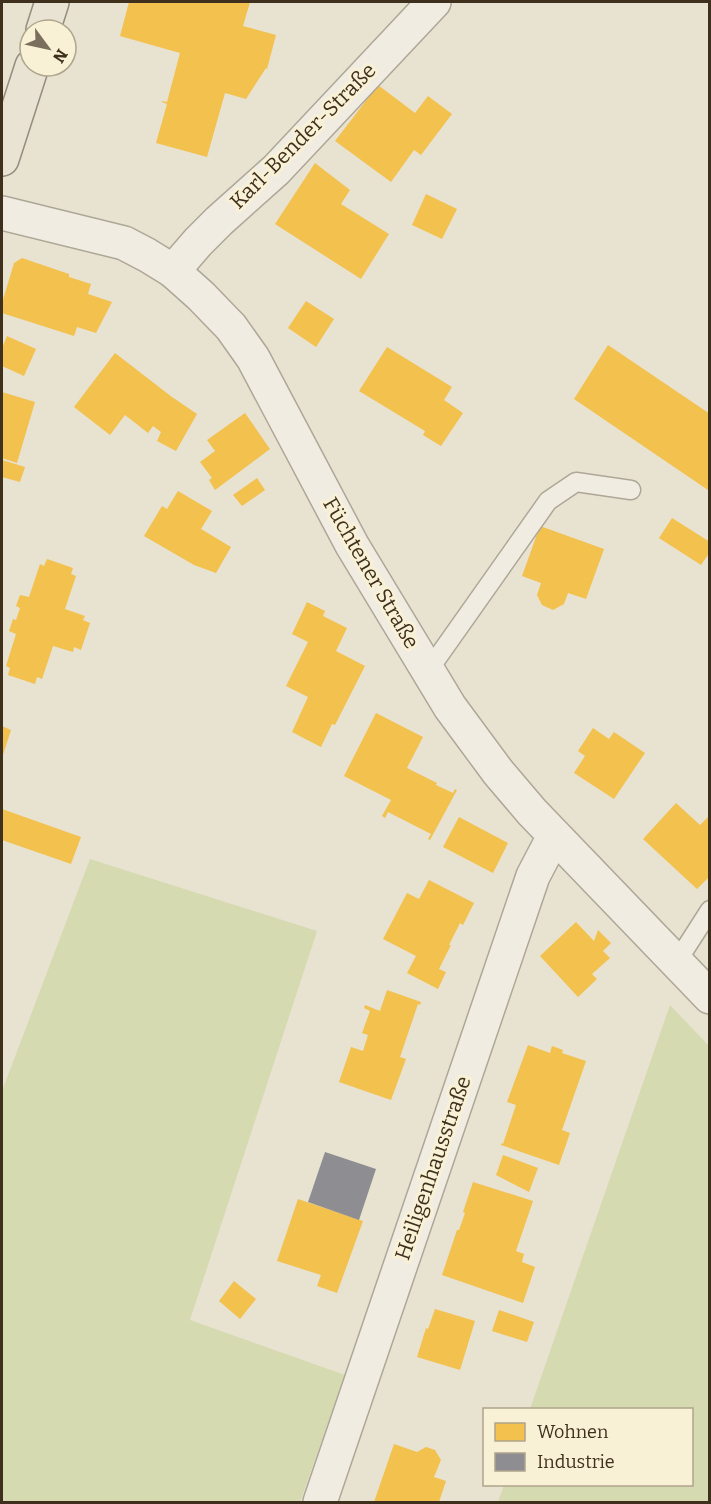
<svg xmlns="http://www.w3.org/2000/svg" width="711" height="1504" font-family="Bitter,serif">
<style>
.green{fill:#d6dab1}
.homes{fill:#f2c14e}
.industry{fill:#8d8d92}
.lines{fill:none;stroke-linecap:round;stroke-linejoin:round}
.service-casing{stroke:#aea798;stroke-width:21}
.minor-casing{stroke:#aea798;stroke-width:36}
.tertiary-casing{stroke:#aea798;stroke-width:36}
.primary-casing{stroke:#938c7f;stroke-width:36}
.service{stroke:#f0ece2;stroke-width:18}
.minor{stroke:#f0ece2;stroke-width:33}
.tertiary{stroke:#f0ece2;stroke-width:33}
.primary{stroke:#e8e3d3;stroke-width:33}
.labels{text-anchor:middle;stroke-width:6;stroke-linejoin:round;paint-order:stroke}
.street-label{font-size:21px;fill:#3f301e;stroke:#f9f1d6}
</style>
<rect width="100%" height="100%" fill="#e8e2d0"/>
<path class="green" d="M90 859 317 931 190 1320 345 1375 300 1502H2V1091Z
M670 1005 709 1046V1502H498L504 1485 692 1484V1410L530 1409Z"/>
<path class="homes" d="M129 2H250L243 26 276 35 267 69 266 68 246 99 225 93 207 157 156 143 167 104 162 102V101L167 102 180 53 120 36Z
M378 85 415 113 428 96 452 114 421 155 414 150 391 182 335 141Z
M315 163 350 190 341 204 389 234 361 279 275 224Z
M426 194 457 209 442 239 412 225Z
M22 258 69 274V277L91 284 88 294 112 302 96 333 77 327 74 336 2 313V303L14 263Z
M306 301 334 319 316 347 288 328Z
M7 336 36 349 24 376 2 366V348Z
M608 345 710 414V488L708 490 574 399Z
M387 347 452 387 444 400 463 413 441 446 423 435 425 431 359 391Z
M115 353 172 397 197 414 176 451 157 441 161 432 153 426 148 433 125 415 110 435 74 407Z
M2 392 35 402 17 463 2 458Z
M245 413 270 449 215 490 209 480 212 478 200 462 215 451 207 440Z
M2 460 25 467 20 482 2 477Z
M257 478 265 490 242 506 233 495Z
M178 491 212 511 201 529 231 547 216 573 194 565 144 536 162 506 167 509Z
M672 518 710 542V552L701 565 659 538Z
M540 526 604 549 586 599 568 593 564 604 553 610 542 605 537 595 541 583 522 576Z
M47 559 73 568 71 574 76 576 65 609 85 616 83 620 90 623 81 650 74 647 73 652 53 646 42 679 37 677 35 684 8 675 10 668 6 666 16 634 9 631 13 619 16 620 20 608 16 606 20 595 29 597 40 564 44 566Z
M307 602 325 611 323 616 347 628 336 651 365 666 335 725 332 724 321 747 292 732 308 697 286 686 308 642 292 634Z
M376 713 423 737 407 768 437 783 436 785 453 793 455 789 457 790 430 840 428 839 431 834 388 812 385 818 382 816 391 800 344 776Z
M2 726 11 730 2 758Z
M593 728 609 739 614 732 645 753 614 799 574 773 585 756 578 751Z
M676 803 700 825 710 815V876L697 889 643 839Z
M2 809 81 837 71 864 2 840Z
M459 817 508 843 493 873 443 847Z
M429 880 474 903 463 925 460 923 449 945H451L439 969 446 972 438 989 407 973 416 956 383 939 407 893 419 899Z
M576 922 594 941 598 930 611 943 603 951 610 958 592 974 597 979 578 997 540 956Z
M387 990 421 1002 420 1005 418 1004 400 1057 406 1059 391 1100 339 1082 351 1047 363 1051 368 1035 362 1033 370 1011 364 1008 365 1005 380 1011Z
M528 1045 550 1053 552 1046 563 1050 562 1053 586 1061 562 1130 570 1133 559 1165 501 1145V1143L503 1144 516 1105 507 1102Z
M503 1155 538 1168 529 1192 496 1175Z
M473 1182 533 1201 516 1251 524 1254 522 1262 535 1267 523 1303 442 1275 457 1230H459L465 1213 463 1212Z
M298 1199 363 1221 337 1293 317 1286 321 1275 277 1261Z
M234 1281 256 1299 240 1319 219 1301Z
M435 1309 475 1321 460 1370 417 1357 426 1328 428 1329Z
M499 1310 534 1322 527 1342 492 1331Z
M394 1444 417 1452 426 1447 435 1450 441 1460 434 1477 446 1481 439 1502H374Z"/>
<path class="industry" d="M325 1152 376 1169 359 1220 308 1202Z"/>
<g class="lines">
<defs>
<path id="service" d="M428 671 548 501 576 482 631 490
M676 963 710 910"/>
<path id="minor" d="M173 271 198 242 219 221 276 170 434 2
M320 1502 533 876 554 836"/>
<path id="tertiary" d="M2 213 124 243 147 255 173 271 201 296 231 327 253 358 352 545 450 707 498 772 532 812 710 997"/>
<path id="primary" d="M43 30 52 2
M2 159 32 66"/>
</defs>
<use href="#service" class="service-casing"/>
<use href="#minor" class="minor-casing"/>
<use href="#tertiary" class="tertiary-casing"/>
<use href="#primary" class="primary-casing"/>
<use href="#service" class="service"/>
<use href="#minor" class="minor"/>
<use href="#tertiary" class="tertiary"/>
<use href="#primary" class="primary"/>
</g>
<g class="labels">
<g class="street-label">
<text transform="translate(303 136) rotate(-45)" y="7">Karl-Bender-Straße</text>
<text transform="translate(371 573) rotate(60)" y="7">Füchtener Straße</text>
<text transform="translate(433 1168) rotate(-71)" y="7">Heiligenhausstraße</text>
</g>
</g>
<rect width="711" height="1504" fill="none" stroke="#3f301e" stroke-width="6"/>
<rect x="483" y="1408" width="210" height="78" fill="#f9f1d6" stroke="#afa48c" stroke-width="1.5"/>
<rect x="495" y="1423" width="30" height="18" fill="#f2c14e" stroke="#afa48c" stroke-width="1.5"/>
<text x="537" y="1438" font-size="18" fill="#3f301e">Wohnen</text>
<rect x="495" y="1453" width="30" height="18" fill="#8d8d92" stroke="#afa48c" stroke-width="1.5"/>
<text x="537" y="1468" font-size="18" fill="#3f301e">Industrie</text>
<g transform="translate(48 48) rotate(123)"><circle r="28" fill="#f9f1d6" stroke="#afa48c" stroke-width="1.5"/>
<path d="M0-4.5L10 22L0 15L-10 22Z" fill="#7a6e5c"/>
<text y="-9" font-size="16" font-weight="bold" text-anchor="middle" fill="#3f301e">N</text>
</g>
</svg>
